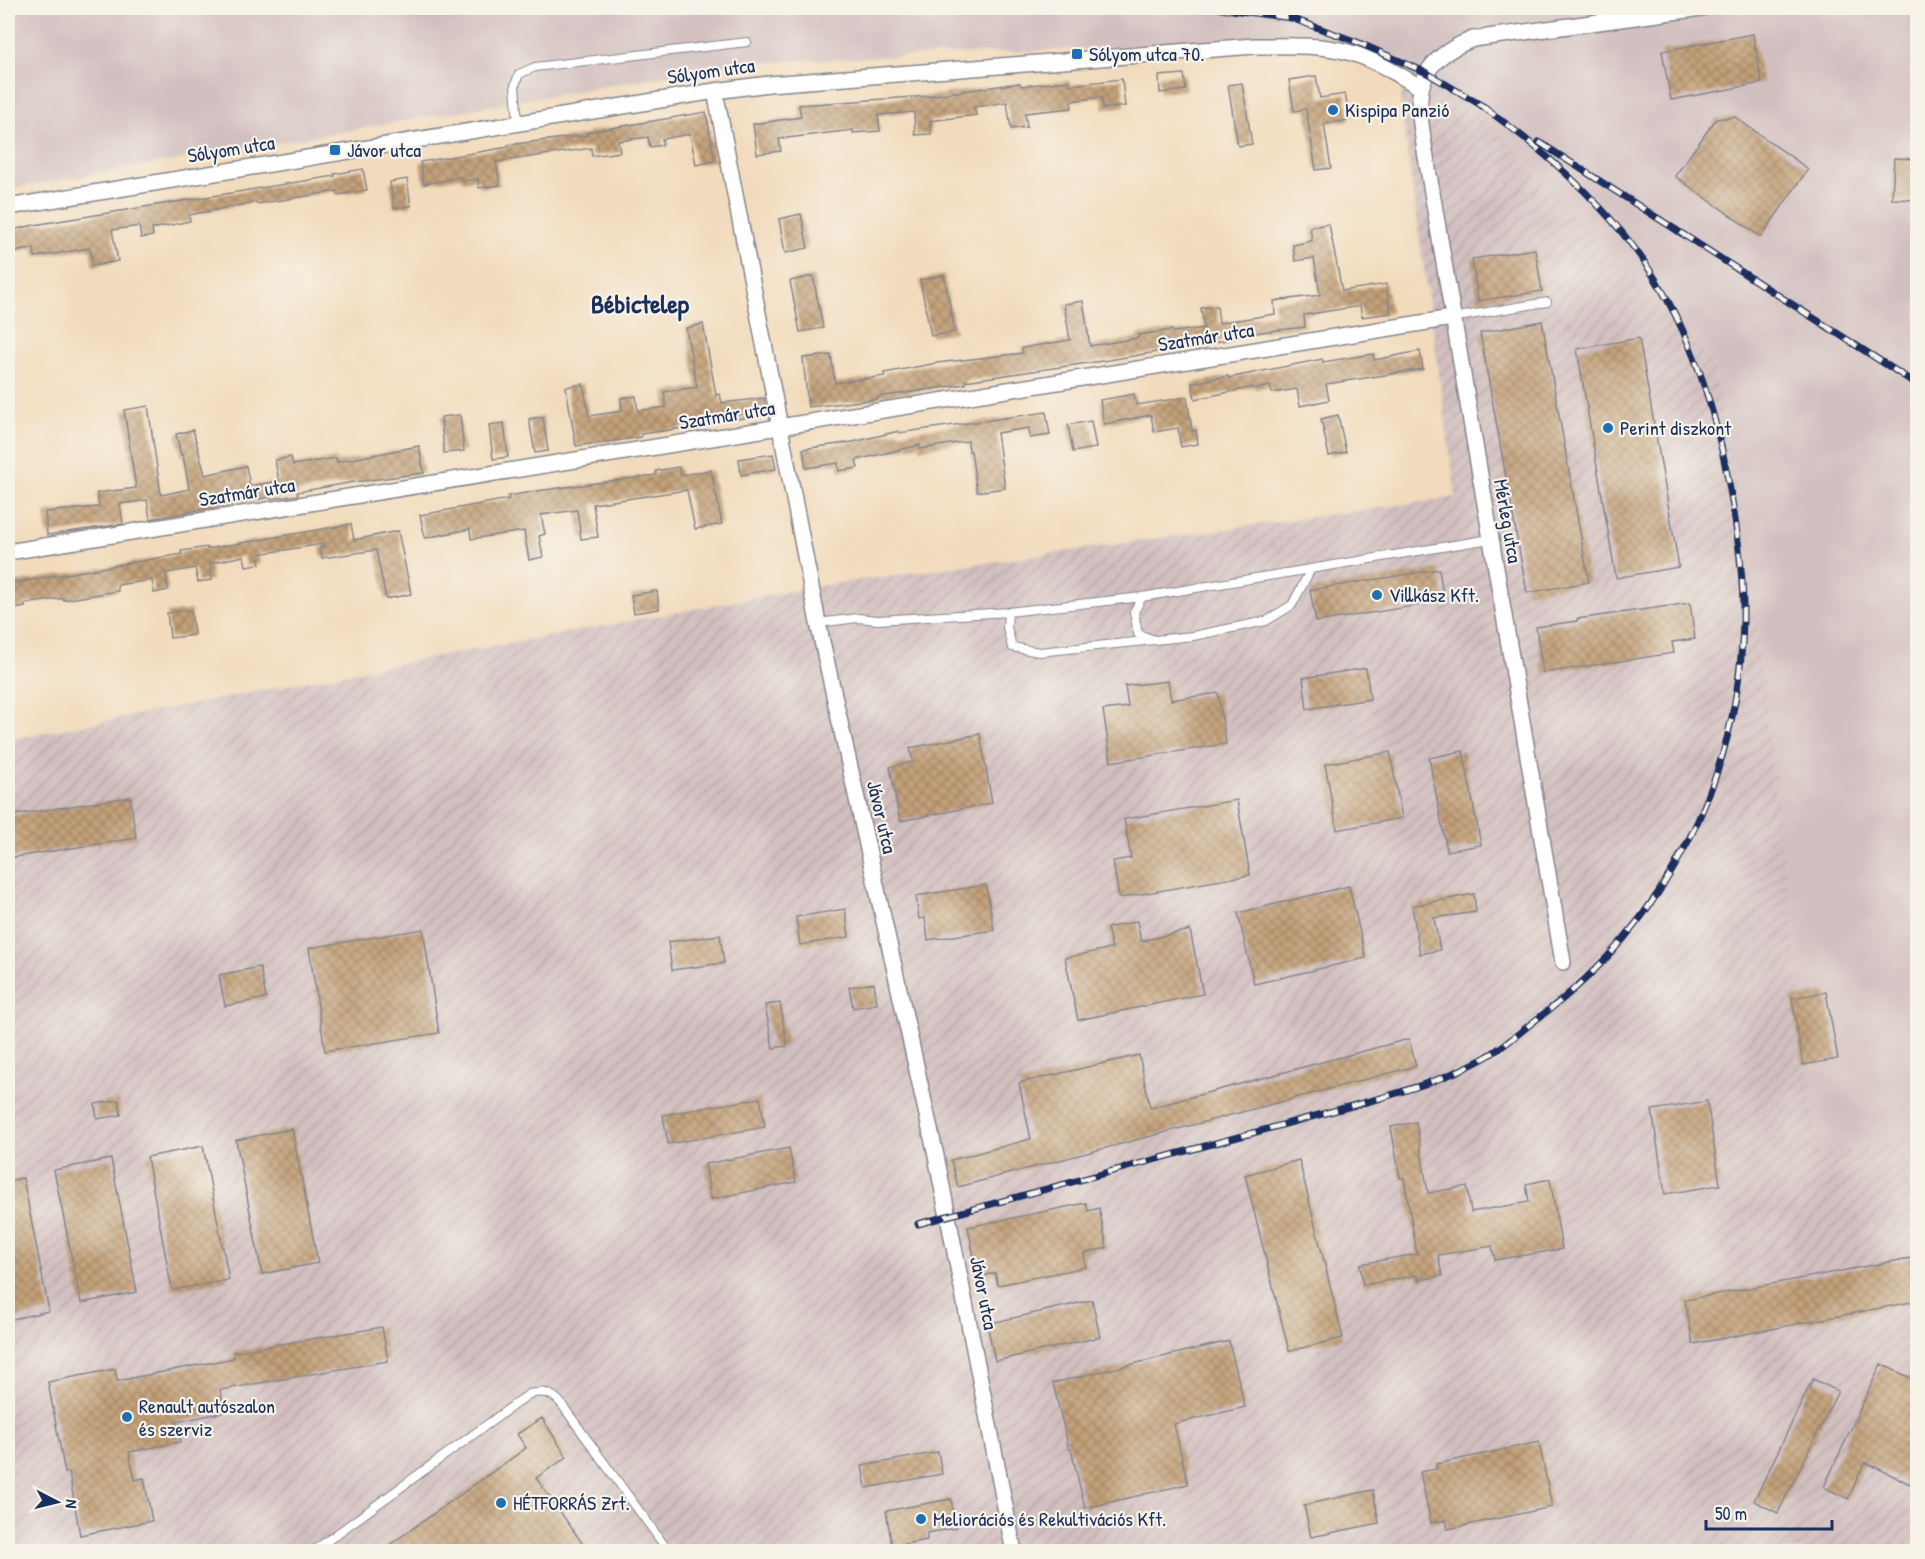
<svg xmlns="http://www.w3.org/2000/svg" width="1925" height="1559" font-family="'Patrick Hand',sans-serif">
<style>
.industrial{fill:url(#industrial-furrows)}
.railway{fill:#d2bfbf}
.building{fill:url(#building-cross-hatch)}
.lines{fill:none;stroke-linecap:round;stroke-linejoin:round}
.service-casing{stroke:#86858d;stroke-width:10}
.minor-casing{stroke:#86858d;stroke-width:18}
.service{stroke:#fff;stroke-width:8}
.minor{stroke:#fff;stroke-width:15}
.rail-casing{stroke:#1b2f5e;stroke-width:7}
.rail{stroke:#f7f3e8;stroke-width:4.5;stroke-dasharray:14;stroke-linecap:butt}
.poi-dot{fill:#1f6fb2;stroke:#f7f3e8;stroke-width:2}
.labels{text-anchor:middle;stroke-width:4.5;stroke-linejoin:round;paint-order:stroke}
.poi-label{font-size:20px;fill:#1b2f5e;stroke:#f7f3e8;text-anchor:start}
.street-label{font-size:20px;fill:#1b2f5e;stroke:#f7f3e8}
.district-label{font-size:26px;font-weight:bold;fill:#1b2f5e;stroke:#f7f3e8}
</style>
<defs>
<pattern id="industrial-furrows" width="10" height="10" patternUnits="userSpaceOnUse" patternTransform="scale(1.5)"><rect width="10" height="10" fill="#d2bfbf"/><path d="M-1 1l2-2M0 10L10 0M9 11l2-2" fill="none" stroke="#b4a4a7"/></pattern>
<pattern id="building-cross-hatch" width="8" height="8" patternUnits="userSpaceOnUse" patternTransform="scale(1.5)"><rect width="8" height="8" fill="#c4a179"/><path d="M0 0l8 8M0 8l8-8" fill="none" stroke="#9e8466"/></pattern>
</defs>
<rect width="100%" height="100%" fill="#f7f3e8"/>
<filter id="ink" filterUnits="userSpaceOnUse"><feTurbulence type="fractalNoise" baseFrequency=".0167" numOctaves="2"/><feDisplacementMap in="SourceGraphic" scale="12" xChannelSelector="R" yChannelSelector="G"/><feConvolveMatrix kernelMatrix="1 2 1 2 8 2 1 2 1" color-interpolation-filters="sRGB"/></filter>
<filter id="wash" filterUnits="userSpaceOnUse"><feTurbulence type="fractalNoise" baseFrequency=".008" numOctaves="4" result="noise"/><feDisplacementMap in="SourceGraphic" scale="24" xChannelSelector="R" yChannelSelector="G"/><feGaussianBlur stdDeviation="1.35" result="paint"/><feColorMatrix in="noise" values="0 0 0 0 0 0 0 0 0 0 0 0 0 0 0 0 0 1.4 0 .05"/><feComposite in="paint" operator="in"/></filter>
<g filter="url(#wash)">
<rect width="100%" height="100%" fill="#f2dbbc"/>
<path class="industrial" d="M1410 71 1470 101 1713 365 1748 547 1819 1155 1917 1137V1551L8 1552V740L370 669 825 585 1456 497 1400 98Z"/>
<path class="railway" d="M8 8H1917V1137L1819 1156 1748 547 1713 365 1470 101 1344 38 740 63 8 189Z"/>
<g id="blocks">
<path class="building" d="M1753 34 1762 83 1671 100 1662 51Z
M1184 74 1186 90 1160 93 1159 76Z
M1316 76 1320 98 1345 94 1350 120 1324 124 1331 168 1316 170 1306 109 1294 111 1289 80Z
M1122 79 1125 106 1103 109 1102 97 1071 101 1072 108 1025 113 1027 127 1011 129 1007 102 974 107 976 115 930 121 931 134 915 135 914 112 878 115 880 131 853 133V130L779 139 781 151 757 154 753 124 801 117 799 105 928 96 1020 83 1021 86 1069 81 1070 85Z
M1242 83 1252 144 1238 146 1228 85Z
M706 112 715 161 696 165 690 134 662 139 663 145 650 147 648 137 618 141 620 152 592 156 591 148 496 162 500 185 479 188 478 179 462 181 461 177 424 184 420 162 508 147V145L588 135V132Z
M1735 117 1808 169 1761 237 1675 176 1716 119Z
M1894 158 1917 159V200L1892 199Z
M363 169 367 190 338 195 337 191 257 204 256 202 189 215 190 221 152 229 153 236 141 238 139 226 112 230 118 261 93 266 90 248 35 257 34 248 15 252 13 244 8 245V231L34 225 335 176 334 174Z
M407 179 411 206 394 208 390 182Z
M801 214 808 248 785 253 779 219Z
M1329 224 1342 291 1386 284 1391 313 1362 317 1360 306 1304 315 1305 327 1261 332 1222 341 1109 360 965 381V384L878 397V399L808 407 803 358 831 355 835 383 885 376 884 373 937 363 1023 353 1022 348 1070 340 1064 304 1083 301 1090 346 1138 338V335L1172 330 1173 332 1204 328 1201 308 1217 306 1219 323 1275 314 1274 301 1320 295 1314 258 1295 261 1293 245 1312 241 1310 227Z
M1535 249 1542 291 1478 301 1472 259Z
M944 275 955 332 931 336 920 280Z
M813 276 823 328 800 332 790 281Z
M1542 321 1589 582 1527 593 1480 333Z
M703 324 716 395 720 394 722 403 764 398 766 415 684 426V428L641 434V437L576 446 566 387 583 384 589 416 622 411 621 398 636 396 638 411 666 407 664 392 697 387 686 328Z
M1639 338 1679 567 1616 578 1577 349Z
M1420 351 1423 369 1326 384 1329 400 1300 406 1297 389 1272 393 1270 386 1255 389 1254 387 1195 399 1192 383 1228 376V378L1322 359 1323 362 1373 354 1374 360Z
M1134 394 1137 405 1187 397 1192 431 1196 430 1198 444 1181 447 1178 428 1154 432 1151 415 1104 424 1100 400Z
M148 406 161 495 189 489 183 455H181L176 434 193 430 205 475 246 466 250 486 279 481 275 460 291 457 293 465 336 458 337 462 419 446 424 473 354 482 297 492 298 495 271 499V497L150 519 147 500 120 504 123 524 47 535 45 512 99 507 97 493 136 488 124 410Z
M1046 412 1050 435 1030 438 1029 428 997 433 1005 488 977 492 971 451H969L968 441 920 449V445L856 460 858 468 839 471 838 463 806 468 803 449 853 442 899 431V433Z
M460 415 464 451 444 453 441 417Z
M1338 415 1346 452 1329 456 1321 419Z
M543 417 548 451 535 453 529 419Z
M1091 421 1096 448 1073 452 1068 425Z
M504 423 508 457 493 459 489 425Z
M773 454 776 469 741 475 739 459Z
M679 467 681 475 711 470 722 524 695 529 687 490 593 504 598 537 581 539 577 510 541 515 545 534 539 536 543 557 529 560 524 531 471 539 470 529 425 538 420 515 509 499 508 496 537 491 656 475V471Z
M351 524 354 540 398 531 411 594 386 599 376 550 322 558 320 547H324L323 544 258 554 260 564 246 566 244 556 210 563 212 580 198 582 195 568 166 573 168 590 154 593 152 580 117 585 118 591 64 600 63 598 25 604V607L8 610V584L182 554 181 551 207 547V549Z
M1439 569 1444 601 1316 622 1310 590Z
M657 591 659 609 634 613 631 595Z
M1690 603 1695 639 1672 642 1674 653 1543 673 1536 627 1577 621V619Z
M191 610 194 635 170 638 167 613Z
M1366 668 1370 699 1307 709 1303 678Z
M1168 681 1171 700 1218 693 1226 744 1111 762 1103 710 1128 707 1125 686Z
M980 734 992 803 900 821 890 767 913 762 910 748Z
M1463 751 1481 845 1447 851 1429 758Z
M1390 752 1402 818 1337 830 1325 764Z
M130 797 136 838 8 858V816Z
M1237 800 1250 875 1119 898 1113 861 1131 858 1124 819Z
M986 885 994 930 928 940 925 918 919 919 916 896Z
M1349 886 1366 958 1254 984 1238 913Z
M1474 894 1476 912 1434 918 1440 950 1420 954 1412 906Z
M845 909 849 937 800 945 796 917Z
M1137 921 1141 941 1190 930 1203 994 1078 1020 1065 958 1112 948 1107 928Z
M423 929 439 1033 325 1051 309 948Z
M720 935 724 963 672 970 668 942Z
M260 967 266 998 225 1006 219 975Z
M874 983 877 1004 853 1008 849 987Z
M1826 992 1838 1059 1803 1065 1792 998Z
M780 1003 787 1046 773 1048 765 1005Z
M1409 1039 1416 1066 958 1187 951 1160 1031 1139 1019 1083 1139 1055 1150 1108Z
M760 1098 765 1127 668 1144 663 1115Z
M119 1100 121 1115 97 1119 95 1104Z
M1707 1101 1720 1185 1665 1194 1652 1110Z
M1416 1122 1428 1193 1467 1186 1471 1212 1529 1202 1526 1184 1550 1179 1562 1249 1495 1260 1492 1246 1438 1255 1442 1276 1419 1280 1418 1275 1363 1285 1360 1264 1417 1254 1404 1178H1400L1391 1127Z
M292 1129 318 1263 262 1274 236 1140Z
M203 1146 229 1280 172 1290 147 1157Z
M789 1148 796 1182 711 1199 705 1164Z
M111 1159 137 1292 81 1303 54 1170Z
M1299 1160 1343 1338 1289 1351 1245 1175Z
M23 1178 49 1311 8 1320V1181Z
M1086 1203 1088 1211 1099 1208 1107 1248 1084 1253 1086 1267 998 1285 995 1273 978 1277 968 1227Z
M1911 1258 1917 1301 1693 1344 1685 1300Z
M1092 1300 1100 1337 995 1361 987 1324Z
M382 1327 388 1361 220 1390 225 1412 176 1422 180 1442 129 1452 135 1480 144 1478 152 1521 80 1535 69 1472 65 1473 48 1382 115 1369 117 1381 234 1358 233 1352Z
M1229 1341 1245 1407 1174 1424 1188 1484 1085 1508 1071 1449H1069L1053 1383Z
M1881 1364 1917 1381V1468L1910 1484 1865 1462 1848 1499 1824 1487Z
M1813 1379 1838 1391 1778 1513 1754 1501Z
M542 1418 567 1457 536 1478 588 1551H381L526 1448 517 1434Z
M1539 1442 1552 1507 1448 1529 1446 1520 1431 1523 1420 1472 1437 1469 1436 1464Z
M938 1452 942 1474 866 1488 862 1466Z
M1373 1490 1379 1523 1311 1537 1304 1505Z
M951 1499 956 1528 927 1533V1540L892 1546 886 1511Z"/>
</g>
</g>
<g filter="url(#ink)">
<use href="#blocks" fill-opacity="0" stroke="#86858d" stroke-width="1.5"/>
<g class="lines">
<defs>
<path id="service" d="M518 124 515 85 519 74 535 67 747 42
M1452 318 1547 302
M1142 597 1134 612 1138 634 1152 639
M1008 612 1007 627 1012 647 1039 652 1193 636 1266 621 1292 605 1311 569
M818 623 858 618 878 620 1008 612 1142 597 1490 539
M312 1552 529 1394C543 1391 550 1392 560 1402L669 1552"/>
<path id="minor" d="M715 91 818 623 936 1156 1014 1552
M8 207 715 91 769 84 1254 46C1285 46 1317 44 1348 52 1374 59 1397 74 1420 87
M8 552 1452 318
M1563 962 1427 163C1418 105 1405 65 1473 39L1702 8"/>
</defs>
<use href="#service" class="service-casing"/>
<use href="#minor" class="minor-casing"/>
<use href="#service" class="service"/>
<use href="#minor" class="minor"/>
<defs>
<path id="rail" d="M1218 8 1291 18 1357 42 1427 73 1486 108
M1539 142 1918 385
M918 1224 1381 1098C1417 1087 1453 1076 1486 1057 1506 1046 1523 1029 1541 1016 1666 923 1739 778 1743 622 1744 574 1737 526 1728 479 1712 396 1686 318 1635 249 1593 193 1536 144 1479 104"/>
</defs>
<use href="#rail" class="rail-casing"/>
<use href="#rail" class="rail"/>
</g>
</g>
<g class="poi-dot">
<rect x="1071" y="48" width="12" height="12" rx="3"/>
<circle cx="1333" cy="110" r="6"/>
<rect x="329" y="144" width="12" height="12" rx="3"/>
<circle cx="1608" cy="428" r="6"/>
<circle cx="1377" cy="595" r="6"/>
<circle cx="127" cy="1417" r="6"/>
<circle cx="501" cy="1503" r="6"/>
<circle cx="921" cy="1519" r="6"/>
</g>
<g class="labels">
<g class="poi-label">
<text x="1089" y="61">Sólyom utca 70.</text>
<text x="1345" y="117">Kispipa Panzió</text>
<text x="347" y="157">Jávor utca</text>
<text x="1620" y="435">Perint diszkont</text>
<text x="1389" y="602">Villkász Kft.</text>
<text x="139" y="1413">Renault autószalon<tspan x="139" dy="23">és szerviz</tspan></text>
<text x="513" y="1510">HÉTFORRÁS Zrt.</text>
<text x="933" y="1526">Meliorációs és Rekultivációs Kft.</text>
</g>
<g class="street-label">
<text transform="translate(711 71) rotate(-8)" y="7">Sólyom utca</text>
<text transform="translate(231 149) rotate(-9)" y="7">Sólyom utca</text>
<text transform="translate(1206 337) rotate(-9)" y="7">Szatmár utca</text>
<text transform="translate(727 415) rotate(-9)" y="7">Szatmár utca</text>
<text transform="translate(247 492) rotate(-9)" y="7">Szatmár utca</text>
<text transform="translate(1508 521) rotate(80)" y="7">Mérleg utca</text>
<text transform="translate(882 817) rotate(77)" y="7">Jávor utca</text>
<text transform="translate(984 1293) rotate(79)" y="7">Jávor utca</text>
</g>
<g class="district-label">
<text x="640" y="313">Bébictelep</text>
</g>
</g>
<rect width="1925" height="1559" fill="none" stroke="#f7f3e8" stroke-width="30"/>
<g transform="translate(57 1502) rotate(97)" stroke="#f7f3e8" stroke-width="4.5" paint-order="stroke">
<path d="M0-4.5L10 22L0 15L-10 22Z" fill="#1b2f5e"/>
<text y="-9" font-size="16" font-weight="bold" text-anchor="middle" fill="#1b2f5e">N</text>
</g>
<path d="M1706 1520v9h126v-9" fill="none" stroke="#1b2f5e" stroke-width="3"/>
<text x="1715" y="1520" font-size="18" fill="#1b2f5e" stroke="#f7f3e8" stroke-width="4.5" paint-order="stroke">50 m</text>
</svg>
